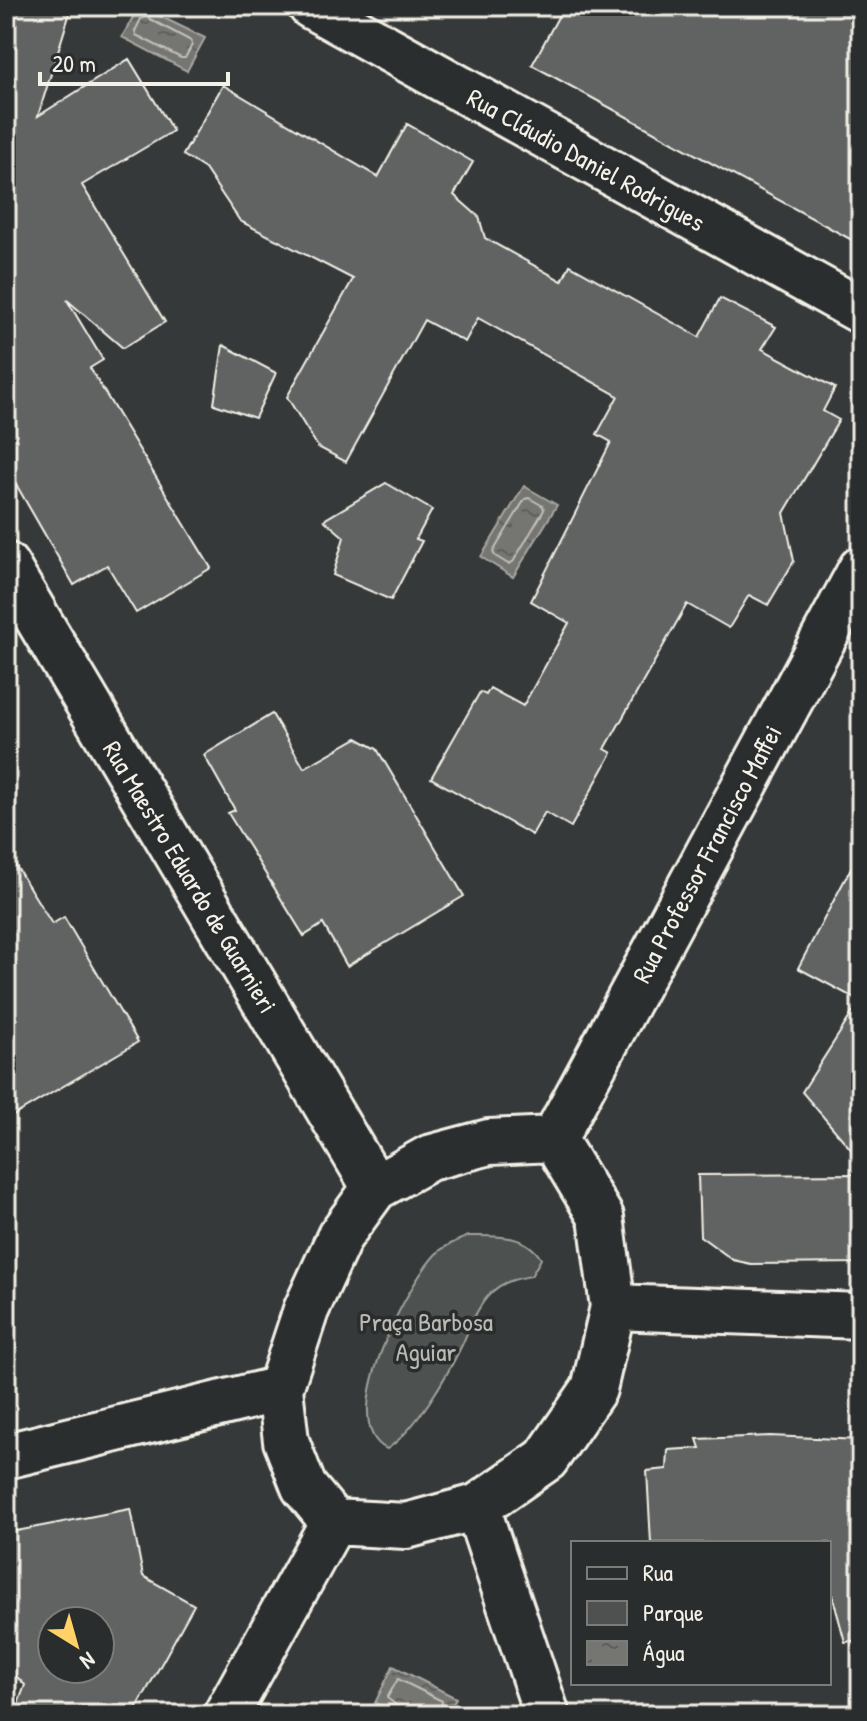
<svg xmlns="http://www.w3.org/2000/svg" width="867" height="1721" font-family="'Patrick Hand',sans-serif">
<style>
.green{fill:#4e514f;stroke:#a1a19c;stroke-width:2}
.water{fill:url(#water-ripples);stroke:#a8a7a1;stroke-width:2}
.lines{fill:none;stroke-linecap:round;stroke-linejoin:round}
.shore{stroke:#c1bfb9;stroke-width:2}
.building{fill:#616362;stroke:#f4f1e8;stroke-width:2;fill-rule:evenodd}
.minor-casing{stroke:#f4f1e8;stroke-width:50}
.minor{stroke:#2a2d2e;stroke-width:44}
.labels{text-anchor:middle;stroke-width:7;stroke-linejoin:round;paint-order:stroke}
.street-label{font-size:26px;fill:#f4f1e8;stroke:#2a2d2e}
.park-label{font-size:26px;fill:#bab9b2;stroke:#2a2d2e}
</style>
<defs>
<pattern id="water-ripples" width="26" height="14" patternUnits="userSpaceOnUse" patternTransform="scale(2)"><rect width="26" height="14" fill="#757572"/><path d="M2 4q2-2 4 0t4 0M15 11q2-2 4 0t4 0" fill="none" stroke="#5f5e5c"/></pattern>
</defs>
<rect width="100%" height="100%" fill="#363939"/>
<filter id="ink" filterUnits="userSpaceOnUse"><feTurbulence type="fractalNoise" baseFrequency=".0125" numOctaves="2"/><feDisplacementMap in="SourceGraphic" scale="16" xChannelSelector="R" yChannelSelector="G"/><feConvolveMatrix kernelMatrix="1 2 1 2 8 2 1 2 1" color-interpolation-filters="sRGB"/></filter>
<g filter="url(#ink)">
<path class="green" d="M469 1236C494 1236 526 1233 541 1259L531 1276C516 1279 504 1281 492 1292 477 1306 470 1327 462 1345 447 1376 416 1430 387 1449 333 1423 408 1283 436 1254 445 1245 458 1240 469 1236Z"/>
<path class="water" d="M139 6 205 38 187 71 122 37Z
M524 486 557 505 513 577 481 557Z
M393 1666 456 1698 447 1715H400L375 1703Z"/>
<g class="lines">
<path class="shore" d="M146 17 191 41 192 45 185 58H181L136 35 135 31 141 19Z
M525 499 529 498 543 506 544 510 513 562 508 564 495 556 493 552Z
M401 1715 399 1707 387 1698 398 1679 442 1701 441 1715"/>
</g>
<path class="building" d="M6 6H72L38 116 129 59 173 131 82 185 165 322 123 348 67 300 103 360 90 368 211 568 136 613 107 565 74 585 6 467Z
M564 6H861V245L532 65Z
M223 85 378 177 407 124 473 162 454 195 479 217 485 238 562 281 570 265 699 337 720 298 776 327 762 349 835 388 823 411 839 420 784 513 794 561 768 605 749 595 729 628 687 604 605 749 612 753 571 827 545 812 532 835 431 778 480 692 486 695 490 688 523 706 569 623 531 601 611 442 597 434 618 396 478 318 465 342 424 320 346 462 318 447 287 397 353 279 240 221 205 169 183 155Z
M223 345 276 373 255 418 214 404Z
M386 483 432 510 416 539 422 541 391 600 333 575 344 537 324 520Z
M272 714 304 768 357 738 377 749 464 896 347 966 323 924 304 936 228 813 235 810 204 755Z
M861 849V1161L802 1092 860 1001 798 968Z
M6 850 52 924 64 917 138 1042 6 1120Z
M861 1174V1263L751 1264 733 1260 700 1236 698 1175Z
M770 1436 861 1440V1640L845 1642 829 1583V1543H651L647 1471 667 1469 668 1450 700 1448 697 1439Z
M130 1509 143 1576 194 1605 133 1715H14L25 1685 6 1666V1533ZM52 1621H100V1669H52Z"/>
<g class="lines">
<defs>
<path id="minor" d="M311 6 861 311
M6 565 375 1188
M554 1139 601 1217 613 1307 594 1389 546 1459 477 1507 406 1526 333 1522 304 1487 286 1441 280 1389 306 1310 340 1236 375 1188 429 1158 489 1142Z
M554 1139 861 569
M613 1307 861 1316
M6 1456 280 1389
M477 1507 547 1715
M226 1715 333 1522"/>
</defs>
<use href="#minor" class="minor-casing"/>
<use href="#minor" class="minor"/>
</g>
</g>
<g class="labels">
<g class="street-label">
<text transform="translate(586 160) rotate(29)" y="9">Rua Cláudio Daniel Rodrigues</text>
<text transform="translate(707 854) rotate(-62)" y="9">Rua Professor Francisco Maffei</text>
<text transform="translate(190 877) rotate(59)" y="9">Rua Maestro Eduardo de Guarnieri</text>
</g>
<g class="park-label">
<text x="426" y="1331">Praça Barbosa<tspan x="426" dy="30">Aguiar</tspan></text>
</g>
</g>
<rect width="867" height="1721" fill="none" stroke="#2a2d2e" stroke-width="32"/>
<rect x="16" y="16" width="835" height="1689" fill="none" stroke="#f4f1e8" stroke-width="3" filter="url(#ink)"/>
<rect x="571" y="1541" width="260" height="144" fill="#2a2d2e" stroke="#7b7b78" stroke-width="2"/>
<rect x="587" y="1567" width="40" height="12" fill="#2a2d2e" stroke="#7b7b78" stroke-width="2"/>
<text x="643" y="1581" font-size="24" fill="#f4f1e8">Rua</text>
<rect x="587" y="1601" width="40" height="24" fill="#4e514f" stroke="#7b7b78" stroke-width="2"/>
<text x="643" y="1621" font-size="24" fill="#f4f1e8">Parque</text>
<rect x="587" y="1641" width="40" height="24" fill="url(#water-ripples)" stroke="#7b7b78" stroke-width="2"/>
<text x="643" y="1661" font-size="24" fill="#f4f1e8">Água</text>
<g transform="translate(76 1645) rotate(143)"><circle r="38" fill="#2a2d2e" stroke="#7b7b78" stroke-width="2"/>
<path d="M0-6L14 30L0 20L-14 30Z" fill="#ffd166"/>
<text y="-12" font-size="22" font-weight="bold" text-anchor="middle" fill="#f4f1e8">N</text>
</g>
<path d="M40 72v12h188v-12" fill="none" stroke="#f4f1e8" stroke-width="4"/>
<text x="52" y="72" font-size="24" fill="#f4f1e8" stroke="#2a2d2e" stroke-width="6" paint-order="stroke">20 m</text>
</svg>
